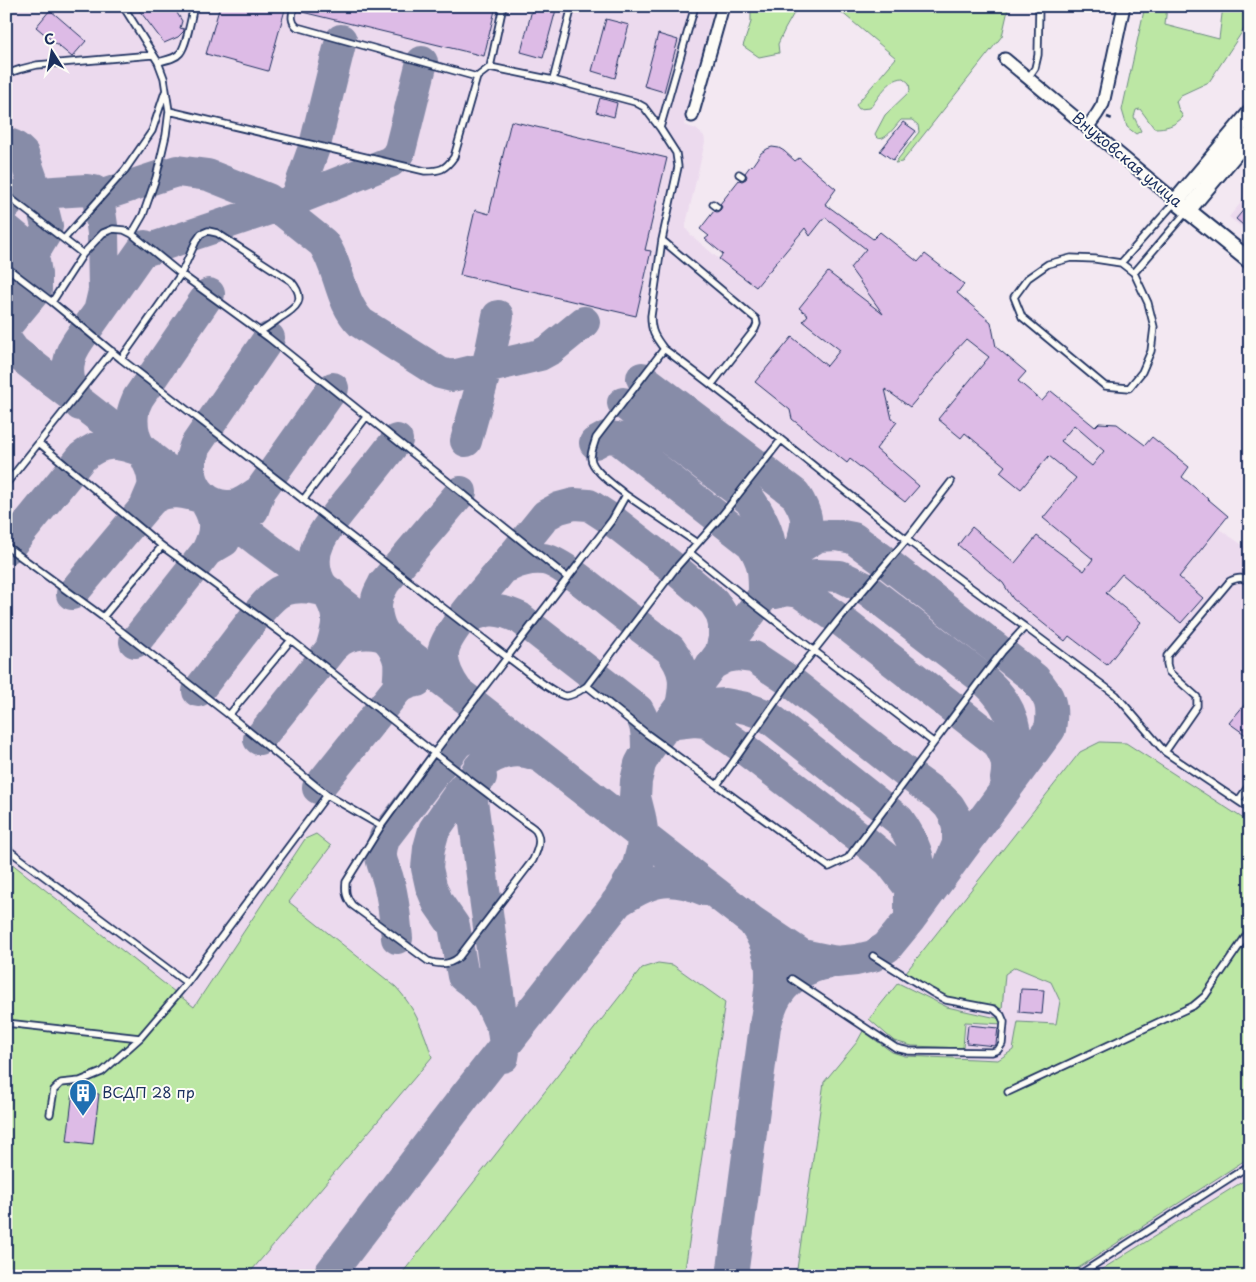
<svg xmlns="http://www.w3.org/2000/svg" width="1256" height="1282" font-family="'Playpen Sans',sans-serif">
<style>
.built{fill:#ecdaee}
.green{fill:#bce7a4;stroke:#6c8b81}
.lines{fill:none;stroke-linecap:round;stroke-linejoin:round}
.taxiway{stroke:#878ca8;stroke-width:32}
.building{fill:#ddbbe6;stroke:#1b2f5e;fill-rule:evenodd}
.service-casing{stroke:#1b2f5e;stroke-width:9}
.minor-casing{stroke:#1b2f5e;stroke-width:15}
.tertiary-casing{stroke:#1b2f5e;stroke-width:19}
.path{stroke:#1b2f5e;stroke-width:2.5;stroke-dasharray:5 4;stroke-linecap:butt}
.service{stroke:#fdfcf7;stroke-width:5.5}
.minor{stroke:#fdfcf7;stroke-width:11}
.tertiary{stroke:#fdfcf7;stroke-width:15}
.labels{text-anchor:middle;stroke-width:4;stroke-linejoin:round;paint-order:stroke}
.street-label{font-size:15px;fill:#1b2f5e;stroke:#fdfcf7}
.poi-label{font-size:15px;fill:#1b2f5e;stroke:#fdfcf7;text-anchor:start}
</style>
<rect width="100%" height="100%" fill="#f3e8f2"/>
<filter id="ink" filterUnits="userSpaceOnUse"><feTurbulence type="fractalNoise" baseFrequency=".02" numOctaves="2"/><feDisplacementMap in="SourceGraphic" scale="10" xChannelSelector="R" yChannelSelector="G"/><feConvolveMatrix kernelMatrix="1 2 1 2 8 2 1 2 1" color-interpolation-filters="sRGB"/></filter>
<g filter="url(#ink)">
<path class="built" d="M6 6H714L684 125 696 129 704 136 705 142 686 224V229L691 235 719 259 756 286 805 228 810 236 825 217 866 249 880 232 918 261 925 254 964 284 957 294 991 322 997 348 1026 372 1019 381 1042 401 1051 391 1081 416 1074 425 1087 436 1099 423 1117 424 1145 445 1152 437 1189 467 1182 477 1228 516 1219 529 1250 550V1276H6Z
M1250 192V234L1229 217Z"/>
<path class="green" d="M751 6H798L785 29 778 44 779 53 759 57 743 46 751 22Z
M834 6H992L1008 10 1002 36 902 162 895 163 919 132 918 125 912 120H901C895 126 881 148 875 134L885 115 910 91 909 83 903 78C888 79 879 97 870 108L859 109 856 105 896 58Z
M1145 6H1167L1165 25 1219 39 1223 6H1250L1246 26 1209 82 1181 95 1176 101 1178 108 1183 117C1174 126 1166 128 1154 128L1140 109 1136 110 1134 117 1141 131 1136 134 1127 127 1122 110Z
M1100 742 1126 743 1250 823V1157L1066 1276H796L824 1082 857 1042 863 1031 892 1052 905 1056 998 1060 1013 1050 1018 1022 1056 1024 1060 1001 1051 982 1015 967 1005 974 1002 1009 949 998 906 972 1080 752Z
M316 834 331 846 289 902 396 987C415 1008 424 1031 432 1057L247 1276H6V859L194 1007 305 839Z
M658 963 673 965 725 1002 684 1276H400L642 968Z
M898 983 947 1007 997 1018 1003 1024 965 1022 963 1048 912 1046 894 1041 869 1019Z
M1250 1177V1276H1091Z"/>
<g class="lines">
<path class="taxiway" d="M6 144C13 144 18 149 23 154L44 214 47 226 45 234 33 254
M103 195 167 174 177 171 208 175 268 199 323 243C340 267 339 301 361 323L440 373 452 376 540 355 551 349 584 322
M290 202 390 162 396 157 400 150 422 62
M6 205 12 199 23 194 87 190 94 191 98 197 103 233 104 291 100 308
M6 229 29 248 33 254 36 274V290L6 326
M150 249 278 206 290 202 297 195 315 145 341 40
M6 291C12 278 23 262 18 247 16 243 13 239 11 236
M6 340 14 351 261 543 326 591 472 703 753 922 802 955 836 962 856 960 873 956 887 947 910 919 1050 729C1054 705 1050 696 1034 678L887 563 853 538 837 535 818 536 800 547 647 751 640 764 636 781 635 797 640 817 643 836 642 850 637 869 616 904 466 1095 328 1276
M642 378 795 494C809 516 809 523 800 547
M80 405C71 393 65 373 70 358 72 348 80 338 86 330L145 246
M466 441 490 355 498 316
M595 443 606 437 617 438 752 544C764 562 764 572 764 593 767 585 770 575 771 566 773 541 764 521 750 500L623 403
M148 454C135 447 131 428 133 413 133 408 136 403 138 398L209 294
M260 491C252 496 245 503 236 505 210 511 190 490 190 465 191 458 193 452 195 446L269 338
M253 510 260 491 333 388
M8 548 82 457C104 439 117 442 142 451 148 461 155 474 153 487 151 493 147 501 145 507
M509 566C519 561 532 558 543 559 559 560 598 594 612 605 631 620 651 635 670 649 686 670 686 682 681 706
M771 585 797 577 817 575 840 576 865 588 982 678C987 683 992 687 996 692 1018 717 1019 746 1014 778
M331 593C314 585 311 558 319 542 326 527 338 514 348 501 365 481 381 460 397 440
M767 593H775L786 590 800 592 839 619 997 742C1006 756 1009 763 1006 779
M72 594 145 507C148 504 151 500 154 498 169 488 187 493 203 498 216 517 218 529 207 551
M460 621C485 609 495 606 520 618L638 710C647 726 647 732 647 751
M391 640C379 633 374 612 377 599 378 593 382 588 384 583L461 492
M135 642 207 551 224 541
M711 665 726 657 738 655 754 657 790 681 909 775 941 798 949 806 955 816 958 828V844L951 860
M198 691C212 672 227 654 241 635 252 622 268 596 284 590 298 585 312 587 326 591 341 614 339 623 331 649
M457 691C449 680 442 667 443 653 444 636 483 592 495 578 512 557 529 536 546 515L559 508 574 504 589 505 612 520 675 569 714 602 721 613 724 624V638L721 651
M725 704 746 708 766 715 899 820C912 838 923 862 920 885 918 896 913 908 910 919V888L889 861 862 839 743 748 706 722 694 721 676 723 665 727C686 708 697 705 725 704Z
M259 739 331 649C334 646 339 641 343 639 354 633 379 630 388 640 393 645 397 654 399 661 400 670 399 679 398 688
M481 777 464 787 434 830 429 848 427 868 431 886 438 903 454 926 463 976C482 989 489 998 498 1019
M318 788 398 688 411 682 417 681
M616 903C649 881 667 874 705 890
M753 922C779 958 771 985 765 1026 767 1018 770 1010 773 1003 783 981 805 966 829 963
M397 938C395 920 394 901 389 883 384 862 376 861 385 837L457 743C469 735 483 728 498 731 504 732 511 736 517 738
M503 1057 505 1045 471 794C472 785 474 775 479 768 489 755 510 749 526 752 531 753 536 755 541 757
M732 1276 765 1026"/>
</g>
<path class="building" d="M136 6H186L177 13 182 21 180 28 184 29V31L178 37 164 43Z
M220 6H286L268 71 206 54Z
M299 6H496L484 56 298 11Z
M533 6H557L543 58 521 52Z
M50 10 86 41 72 57 36 27Z
M606 19 629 25 615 78 592 71Z
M658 34 678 40 664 92 644 86Z
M600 98 617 103 614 117 596 112Z
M511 121 667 158 645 250 651 251 636 316 460 275 475 210 489 214Z
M903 122 916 131 893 160 880 151Z
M772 147 779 148 784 151 795 161 799 158 836 189 825 204 873 239 880 232 918 262 925 254 964 284 957 293 991 322 996 347 1026 372 1018 381 1042 401 1051 391 1095 427 1099 423 1117 424 1145 445 1152 437 1189 467 1182 477 1228 516 1179 577 1203 598 1181 623 1122 574 1106 593 1141 622 1107 665 1069 636 1065 641 1013 599 1003 583 958 545 972 527 1015 563 1037 536 1084 571 1093 559 1043 518 1076 478 1049 456 1021 489 1000 472 1005 466 965 433 961 438 938 419 989 357 966 339 953 353 954 355 910 407 885 389 892 419 897 422 876 449 919 486 905 502 850 459 847 463 792 419 790 410 755 382 792 337 827 366 840 350 803 321 808 315 799 308 828 272 883 314 850 268 866 249 825 217 810 236 805 228 756 287 719 259 723 254 705 239 709 236 700 229 714 211 717 212 720 210 722 207 720 204 739 180 742 181 746 179 747 176 745 173 751 165 752 166 761 153 767 149ZM1074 425 1104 451 1092 466 1061 441Z
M1250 202V231L1236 219Z
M1250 698V738L1229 723Z
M1021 989 1044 990 1042 1014 1019 1012Z
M968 1025 998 1028 996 1044 995 1046 966 1043Z
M73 1091 99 1094 93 1144 67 1141Z"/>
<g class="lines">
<defs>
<path id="service" d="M123 6 158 62 164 78 169 111 166 135 156 178 143 215 132 234
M294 6C292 15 290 21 297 27L477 77
M158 62C166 60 175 59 180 53 187 45 191 17 194 6
M490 67 553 80 635 102 644 107 660 128 676 153 678 167 662 240 651 316C651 332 655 337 664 349
M6 74 21 69 37 65 152 55
M1028 78 1035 68 1038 55 1039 6
M553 80 572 6
M169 111 425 171C440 171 445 170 454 157L477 77 490 67 503 6
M660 128 695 6
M739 174 742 176
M6 195 83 254
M713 204 717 207
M64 239 125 170 152 131 165 92
M662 240 756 319 757 324 755 329 712 384
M1071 258 1095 259 1121 263 1134 273 1148 303 1154 327 1151 351 1142 372 1129 388 1105 386 1022 317 1014 297 1028 278 1048 264Z
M1121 263 1176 201
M6 267 52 302 121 359 507 657C519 665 554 695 566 696 573 696 581 690 587 686L647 734 829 867 848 858 982 678 1002 652 1025 627 1116 695 1165 752 1250 809
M1134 273 1188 210
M52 302 83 254 103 233 113 229 124 230 132 234 181 274 269 338 568 578
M121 359 181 274 196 241 201 234 208 231 217 233 291 281C307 300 297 307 280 318 274 323 267 327 260 332
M39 443 162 546 291 640 434 753 526 823C529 825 534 828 536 831 542 840 537 851 533 860L459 957C450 965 439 965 428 961L352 905C346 897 345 892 346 882L381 826
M6 484 112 351
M626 495 697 543
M303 500 367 416
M6 546 103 617 229 715 327 795 381 826 434 753 612 520 626 495C617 487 592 471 591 458 591 451 594 445 596 438L664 349C747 410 825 476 906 539 945 569 985 598 1025 627
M689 552 756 606 933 742
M103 617 162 546
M587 686 675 569 719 519 781 440
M229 715 291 640
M1165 752 1197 706V697L1169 672 1167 664V656L1230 581C1239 577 1243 577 1250 583
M717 785 790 681 839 619 907 539 951 482
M1238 801 1250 784
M6 848 187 983
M792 979 896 1048 909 1051 992 1052 998 1050 1002 1044 1004 1022 1001 1015 994 1009 946 1000 931 992 873 956
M6 1023 140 1038
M1008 1092 1193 1006 1205 996 1250 930
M50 1114 54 1090 61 1083 80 1081 102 1072 140 1038 187 983 327 795
M1077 1276 1250 1165"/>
<path id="minor" d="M1005 59 1176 201
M692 116 723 6
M1087 128 1097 114 1103 104 1124 6"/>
<path id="tertiary" d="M1250 113 1176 201 1250 261
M1188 210 1250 136"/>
</defs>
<use href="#service" class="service-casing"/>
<use href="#minor" class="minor-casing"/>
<use href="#tertiary" class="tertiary-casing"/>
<path class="path" d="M1107 117 1115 120"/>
<use href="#service" class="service"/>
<use href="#minor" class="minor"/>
<use href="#tertiary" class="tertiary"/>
</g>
</g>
<defs>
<symbol id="building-pin" viewBox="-11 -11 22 30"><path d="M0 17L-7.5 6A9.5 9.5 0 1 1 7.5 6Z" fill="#1f6fb2" stroke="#fdfcf7"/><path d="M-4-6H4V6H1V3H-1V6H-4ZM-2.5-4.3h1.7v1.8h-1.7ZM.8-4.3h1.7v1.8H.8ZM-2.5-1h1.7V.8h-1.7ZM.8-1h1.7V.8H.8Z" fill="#fff"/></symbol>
</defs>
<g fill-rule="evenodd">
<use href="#building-pin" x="67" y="1077" width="32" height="43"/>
</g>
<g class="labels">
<g class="street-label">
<text transform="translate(1127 160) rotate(40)" y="5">Внуковская улица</text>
</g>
<g class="poi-label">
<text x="102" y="1098">ВСДП 28 пр</text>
</g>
</g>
<rect width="1256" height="1282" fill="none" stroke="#fdfcf7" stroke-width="25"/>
<rect x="12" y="12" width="1231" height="1257" fill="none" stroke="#1b2f5e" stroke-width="2" filter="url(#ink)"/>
<g transform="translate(52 52) rotate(349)" stroke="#fdfcf7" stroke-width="4" paint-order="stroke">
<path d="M0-4L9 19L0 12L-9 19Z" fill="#1b2f5e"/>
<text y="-8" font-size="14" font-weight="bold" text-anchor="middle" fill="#1b2f5e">С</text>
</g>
</svg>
